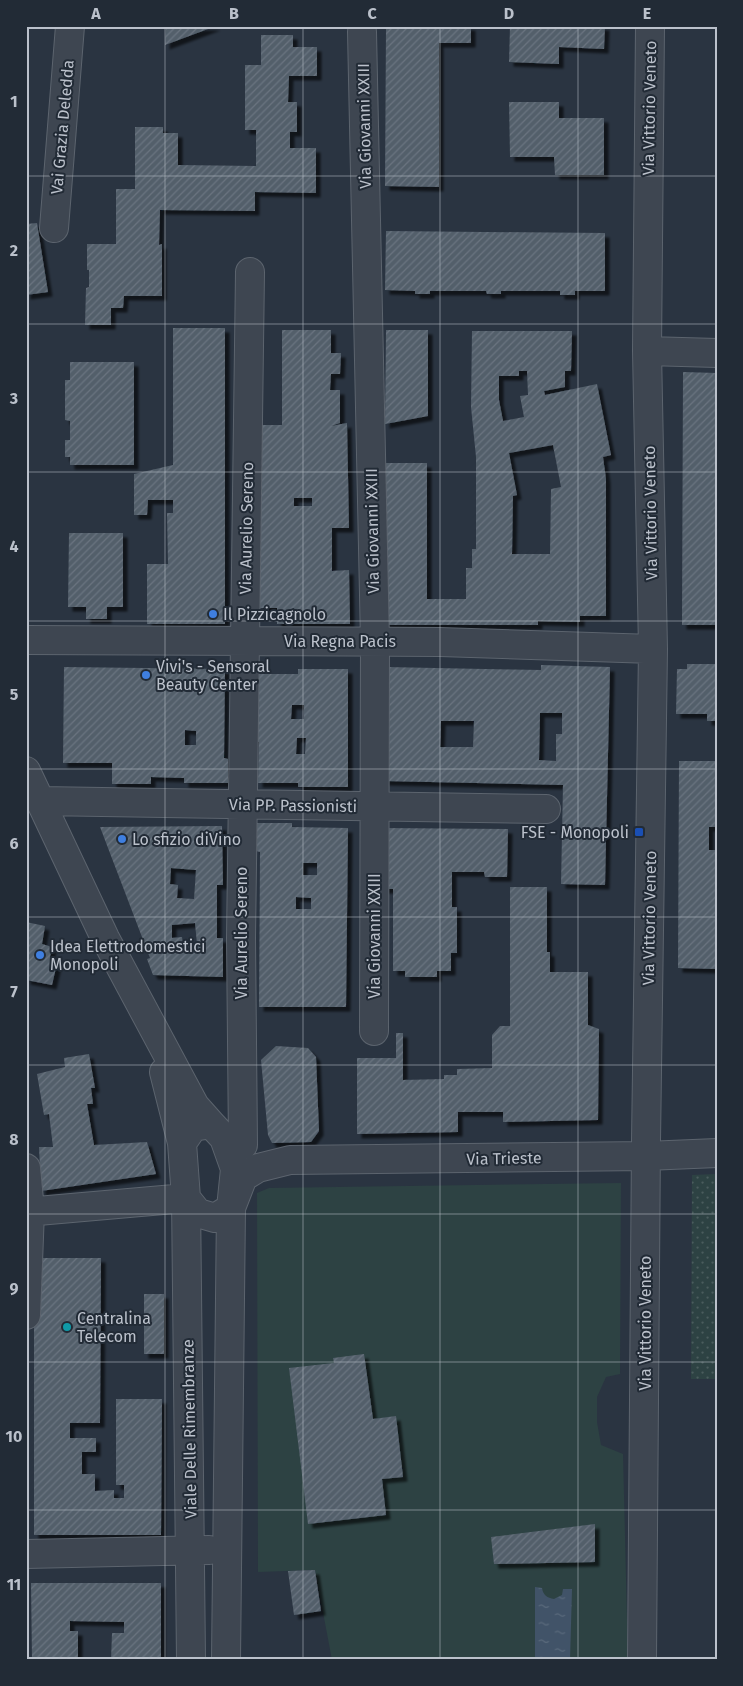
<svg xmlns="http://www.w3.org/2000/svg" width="743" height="1686" font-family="'Fira Sans',sans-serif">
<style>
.grass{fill:url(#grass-dots)}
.garden{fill:#2d4243}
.water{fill:url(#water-ripples)}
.building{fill:url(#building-hatch);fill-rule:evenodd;filter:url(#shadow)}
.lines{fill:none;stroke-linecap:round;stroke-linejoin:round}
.minor-casing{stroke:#5c646e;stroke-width:30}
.minor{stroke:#3e4651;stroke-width:28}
.grid{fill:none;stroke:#bbc1cb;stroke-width:1;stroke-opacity:0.55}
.shop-dot{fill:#3f7fe0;stroke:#222b36;stroke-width:2}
.transit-dot{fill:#1a4fb4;stroke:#222b36;stroke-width:2}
.culture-dot{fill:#0f9aa8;stroke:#222b36;stroke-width:2}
.labels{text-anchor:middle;stroke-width:4;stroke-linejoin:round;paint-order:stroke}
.street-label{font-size:16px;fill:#bbc1cb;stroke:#222b36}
.poi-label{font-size:16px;fill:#bbc1cb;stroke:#222b36;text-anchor:start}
.neatline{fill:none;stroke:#bbc1cb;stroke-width:2}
.grid-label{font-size:16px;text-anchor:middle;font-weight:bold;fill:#bbc1cb}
</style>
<defs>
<pattern id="grass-dots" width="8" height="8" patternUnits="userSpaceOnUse" patternTransform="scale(1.25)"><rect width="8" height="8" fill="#2d4243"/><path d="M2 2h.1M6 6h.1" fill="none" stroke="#4a5c5d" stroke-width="1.8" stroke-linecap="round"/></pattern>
<pattern id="water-ripples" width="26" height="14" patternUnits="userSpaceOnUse" patternTransform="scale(1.25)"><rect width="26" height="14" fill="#415368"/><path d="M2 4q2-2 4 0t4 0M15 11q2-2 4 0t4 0" fill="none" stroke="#5a6a7c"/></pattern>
<pattern id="building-hatch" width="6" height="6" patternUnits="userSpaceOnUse" patternTransform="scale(1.25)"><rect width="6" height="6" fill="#535f6b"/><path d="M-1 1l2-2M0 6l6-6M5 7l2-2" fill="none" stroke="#6a747f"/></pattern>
<filter id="shadow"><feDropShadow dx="4.5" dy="4.5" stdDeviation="1" flood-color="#0009"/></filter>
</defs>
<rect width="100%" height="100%" fill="#2a3441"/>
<path class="grass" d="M717 1174V1379H691L692 1175Z"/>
<path class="garden" d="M621 1183 620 1374 606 1377 597 1397V1422L601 1445 623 1454 628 1660H332L315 1570 258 1572 257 1193 269 1188Z"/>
<path class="water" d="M535 1587 542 1588C543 1595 547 1598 554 1599L562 1595 563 1589H572L570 1660H535Z"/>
<path class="building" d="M166 26H216L165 45Z
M386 26H471V43H439V187L385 186Z
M510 26H605L604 49 559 47V64L509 62Z
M261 35H293V47H317V76H289L288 102H297V132H290V148H316V193L255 192V211L160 210 159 245 162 244V296H124L123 308H111V325H85L86 288 89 287V270H87V244H116V189H135V127H163V133H178V165L256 166V130H245V65H261Z
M509 102H559V118H604V175H555L554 157H510Z
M37 223 48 292 26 295V224Z
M386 231 605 233V291H575V295H560V291H501V294H487L486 291H430V294H415V291L385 290Z
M173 328H225V624H147V564H168L167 513H173V500H148L147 515H134V474L173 465Z
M282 330H331V353H341L340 374H331L330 390H340V423L331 426 347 423 349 528H332V571L349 570 350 624H277V608H259L260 425H282ZM294 498H312V506H294Z
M386 330H428V416L385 424Z
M472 331H572L571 371H565V387L544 391 545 395 597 384 611 455 603 457 606 479V616H580V622L538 621V625H384L385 463H427V599H466V568H472V549H476V457L471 407ZM519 371H527L528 395 520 396 524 417 503 421 499 400V376H519ZM553 445 561 487 551 489 550 554H512L513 496 517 495 509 453Z
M70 362H134V465H70V457H65V440H70V421L65 420V380H70Z
M683 372 717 373V625H682Z
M69 533H123V607H107V619H86V607H68Z
M687 664H717V721H707V714H676L677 669H687Z
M541 665 610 667 605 885 561 884 563 785 384 781 386 667 541 670ZM540 713H562V734H556V761L539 760ZM441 721H474L473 747H440Z
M64 667 225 669 224 758 228 759V783H184V778L151 777V784H112V763H63ZM185 730 196 731V745H185Z
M298 669H348V787H298V783H258L259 742H254V713H258L259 674H298ZM292 705H304V719H291ZM297 738H306L305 754H296Z
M679 761H717V827H709V850H717V969L678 968Z
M256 823H292V827L348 828 346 1007H259L260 852 256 851ZM303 863H317V875H303ZM296 897 311 898V909H296Z
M222 826 223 885H217V938H223V977L153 975 147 959 150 958 100 827ZM171 868 196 870 194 899 177 898 178 885 170 884ZM195 923 197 944 183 945 182 937 172 938V925Z
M383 828 508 829 507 877H485L484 872H452V907H457V953H451V971H437V977H405V971H393V889H383Z
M510 887H547V952H550V972H588V1025L599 1029 598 1120 503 1122V1112H458V1132L357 1134V1058H396V1033H403V1080L444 1079V1075H457V1069L492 1068V1035L500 1026H510Z
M26 922 45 926 42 944 52 947 50 957 58 959 52 985 26 980Z
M276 1046 308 1048 316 1057 319 1131 311 1142 272 1143 268 1135 261 1060Z
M89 1054 95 1088H91L93 1104H87L94 1145 147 1142 156 1174 41 1191 39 1147H53L49 1114 44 1115 37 1074 65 1067 64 1058Z
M34 1258H101L100 1423H70V1438H96V1452H82V1474H95V1491L114 1490V1498H124V1485H116V1399H162L161 1535H34Z
M144 1294H164V1354H144Z
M364 1354 373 1419 396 1416 403 1477 382 1479 386 1515 308 1524 289 1368 334 1363 333 1358Z
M595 1524V1562L494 1564 491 1537Z
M315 1570 321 1611 294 1615 288 1571Z
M31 1583H161V1660H111L112 1633H124V1622L70 1621V1631H78V1660H32Z"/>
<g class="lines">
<defs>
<path id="minor" d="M362 32 375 642 374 1031
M54 228 70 26
M647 351 717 353
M26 640 440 642 653 649
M26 771 105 938 195 1106 211 1124
M41 801 546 809
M164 1072 182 1143
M243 1145 241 938 250 272
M26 1168 30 1211 26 1315
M186 1198 198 1213 215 1218 231 1208 243 1177 258 1168 290 1160 646 1156 717 1153
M26 1212 186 1198
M26 1554 209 1550
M191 1660 186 1198 182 1143 193 1127 211 1124 224 1138 235 1169 231 1208 226 1660
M642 1660 646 1141 653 649 647 351 650 26"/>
</defs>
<use href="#minor" class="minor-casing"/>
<use href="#minor" class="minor"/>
</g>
<path class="grid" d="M165 26V1660M303 26V1660M440 26V1660M578 26V1660M26 176H717M26 324H717M26 472H717M26 621H717M26 769H717M26 917H717M26 1065H717M26 1214H717M26 1362H717M26 1510H717"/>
<g class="shop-dot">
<circle cx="213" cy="614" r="5"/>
<circle cx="146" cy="675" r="5"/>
<circle cx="122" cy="839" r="5"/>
<circle cx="40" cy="955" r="5"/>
</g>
<rect class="transit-dot" x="634" y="827" width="10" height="10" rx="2.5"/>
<circle class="culture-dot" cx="67" cy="1327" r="5"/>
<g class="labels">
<g class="street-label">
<text transform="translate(649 108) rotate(-89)" y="6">Via Vittorio Veneto</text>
<text transform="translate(364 126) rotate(-91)" y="6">Via Giovanni XXIII</text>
<text transform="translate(62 127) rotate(-85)" y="6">Vai Grazia Deledda</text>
<text transform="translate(650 513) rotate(-91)" y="6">Via Vittorio Veneto</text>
<text transform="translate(246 528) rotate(-89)" y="6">Via Aurelio Sereno</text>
<text transform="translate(372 531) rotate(-91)" y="6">Via Giovanni XXIII</text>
<text x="340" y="647">Via Regna Pacis</text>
<text transform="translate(293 805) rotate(1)" y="6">Via PP. Passionisti</text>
<text transform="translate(649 918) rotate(-89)" y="6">Via Vittorio Veneto</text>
<text transform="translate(241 933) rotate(-90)" y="6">Via Aurelio Sereno</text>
<text transform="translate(374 936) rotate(-90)" y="6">Via Giovanni XXIII</text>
<text transform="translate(504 1158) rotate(-1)" y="6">Via Trieste</text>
<text transform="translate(645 1323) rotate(-90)" y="6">Via Vittorio Veneto</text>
<text transform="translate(189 1429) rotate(-91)" y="6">Viale Delle Rimembranze</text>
</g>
<g class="poi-label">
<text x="223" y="620">Il Pizzicagnolo</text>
<text x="156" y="672">Vivi's - Sensoral<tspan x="156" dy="18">Beauty Center</tspan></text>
<text x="629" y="838" text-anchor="end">FSE - Monopoli</text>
<text x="132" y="845">Lo sfizio diVino</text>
<text x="50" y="952">Idea Elettrodomestici<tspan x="50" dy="18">Monopoli</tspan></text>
<text x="77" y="1324">Centralina<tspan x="77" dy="18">Telecom</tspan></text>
</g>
</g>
<rect width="743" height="1686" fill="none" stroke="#222b36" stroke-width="55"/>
<rect x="28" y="28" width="688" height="1630" class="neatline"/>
<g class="grid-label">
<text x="96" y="19">A</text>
<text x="234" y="19">B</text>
<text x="372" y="19">C</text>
<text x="509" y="19">D</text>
<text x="647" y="19">E</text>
<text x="14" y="107">1</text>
<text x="14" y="256">2</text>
<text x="14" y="404">3</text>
<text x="14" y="552">4</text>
<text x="14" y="700">5</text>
<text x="14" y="849">6</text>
<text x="14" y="997">7</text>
<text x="14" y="1145">8</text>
<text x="14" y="1294">9</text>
<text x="14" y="1442">10</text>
<text x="14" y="1590">11</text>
</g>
</svg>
